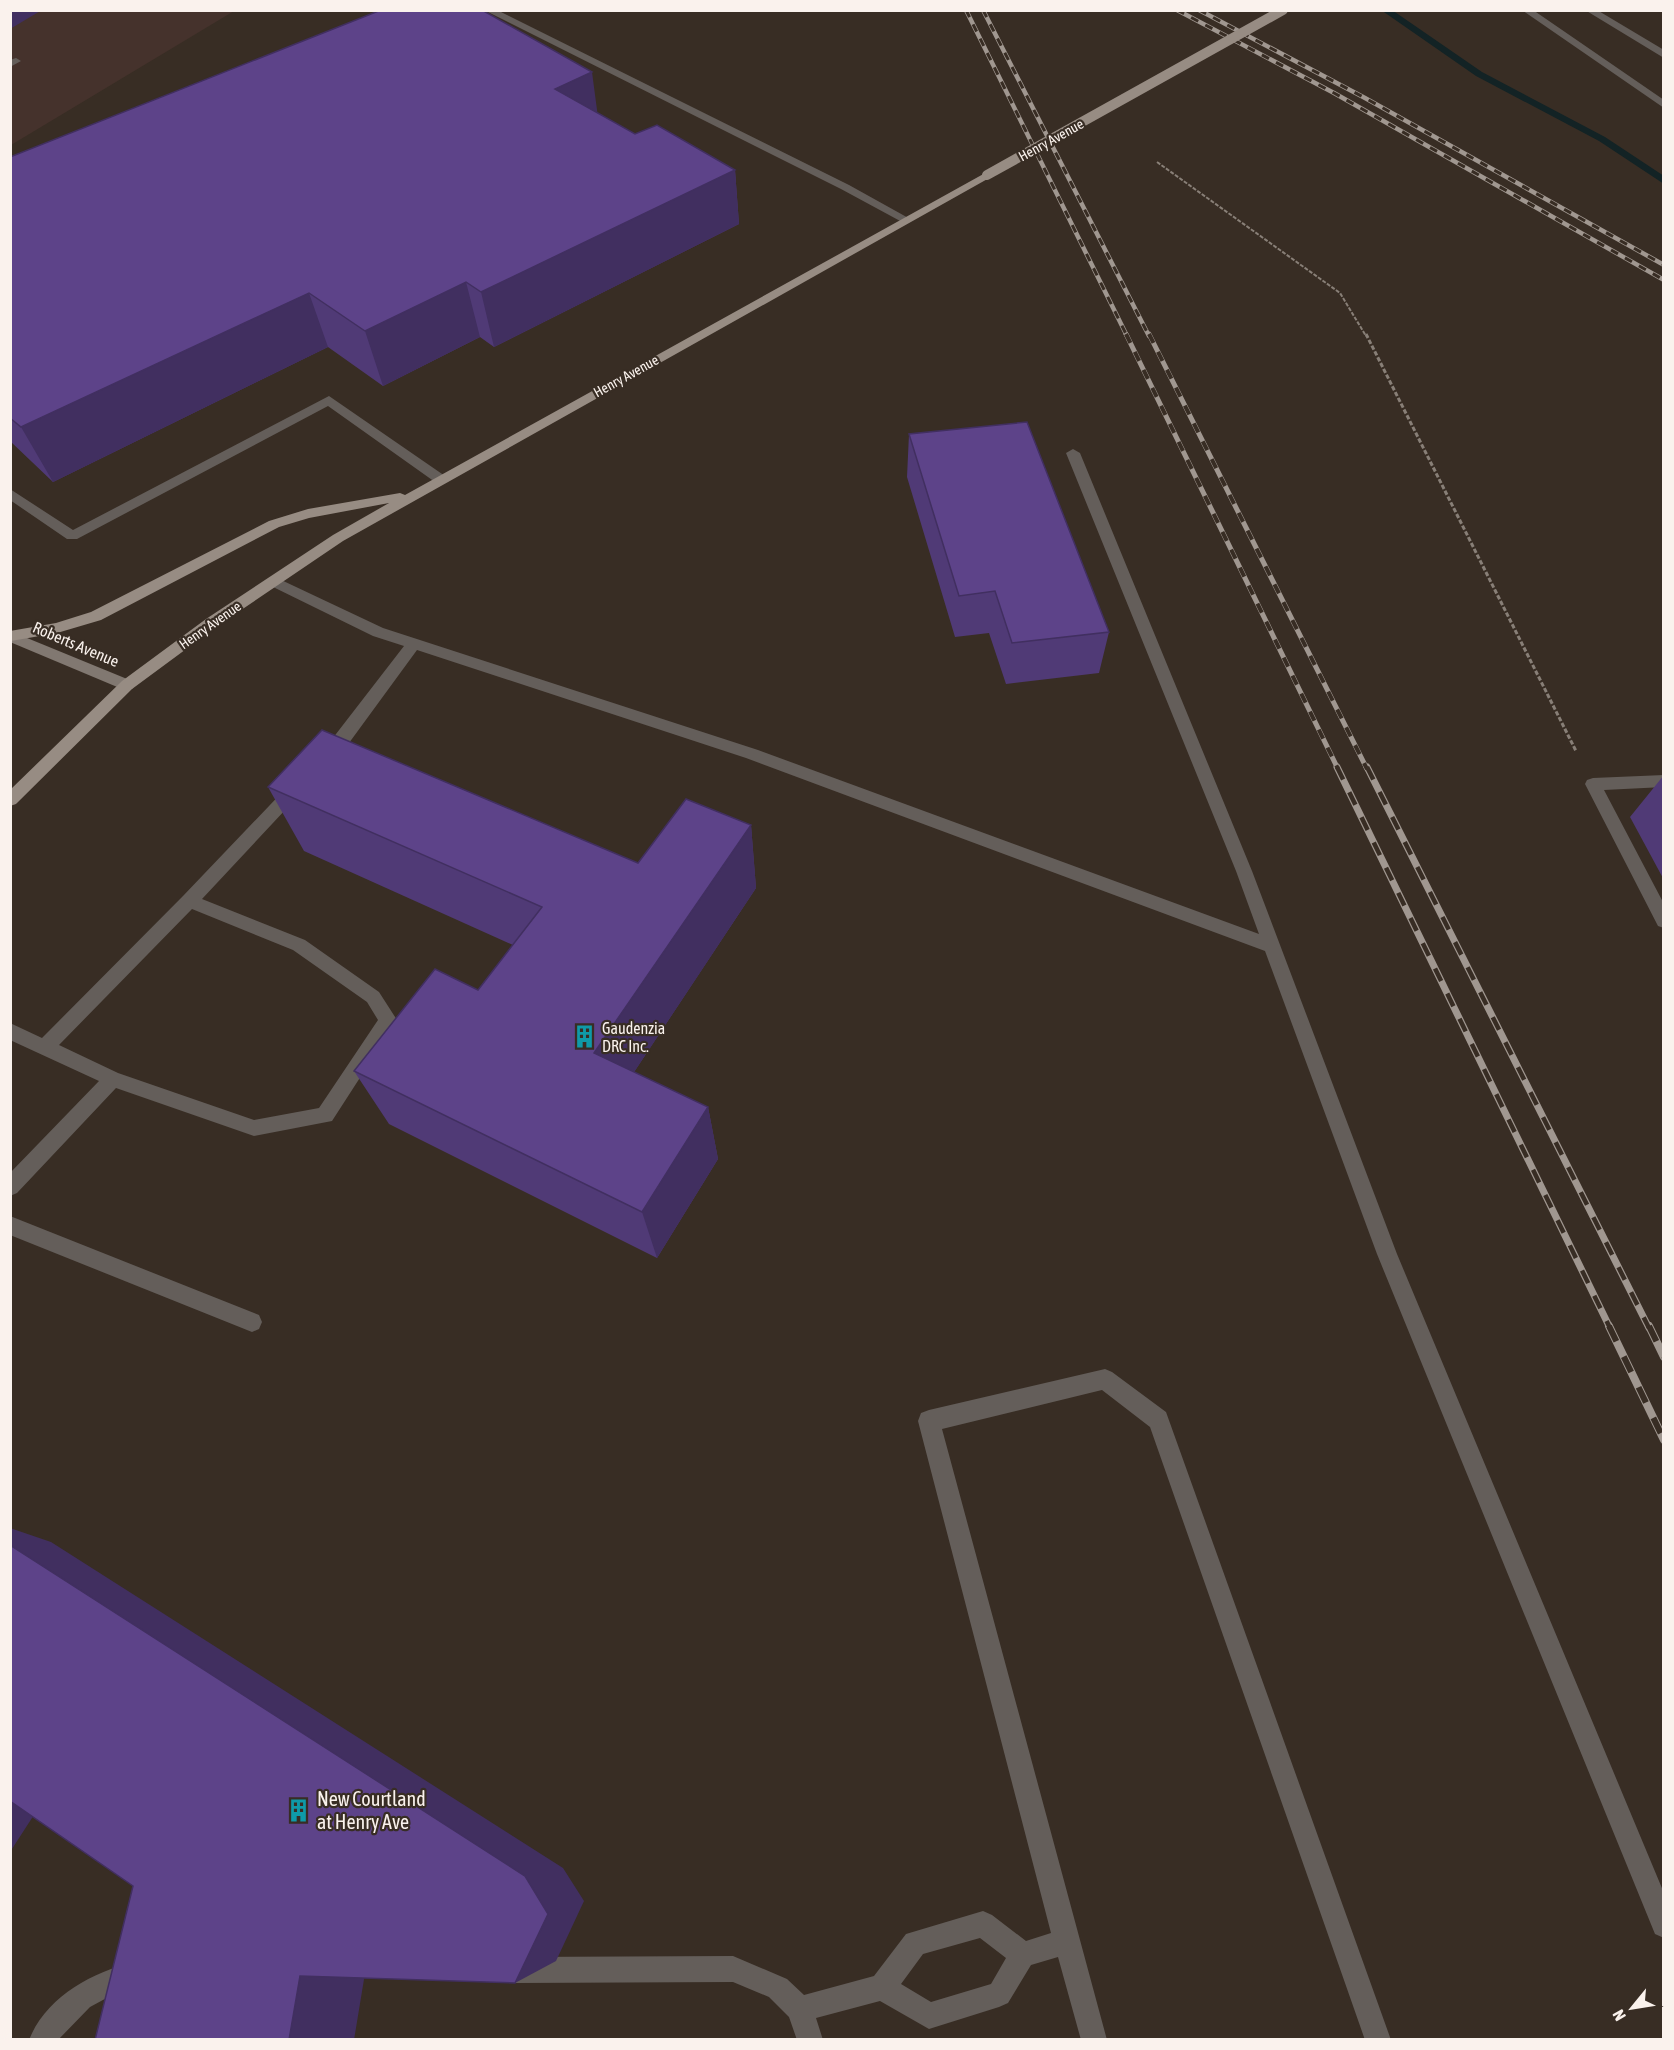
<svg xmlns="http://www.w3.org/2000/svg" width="1674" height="2050" font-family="'Asap Condensed',sans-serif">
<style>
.commercial{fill:#45322c}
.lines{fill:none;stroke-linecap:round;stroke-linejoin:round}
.stream{fill:#132325;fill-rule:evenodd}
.path-far1{stroke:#887f77;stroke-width:2;stroke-dasharray:4 1.5;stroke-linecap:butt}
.path{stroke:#887f77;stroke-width:3;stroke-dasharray:4.5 2;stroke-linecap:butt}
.service{fill:#645e5a;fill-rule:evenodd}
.secondary{fill:#817871;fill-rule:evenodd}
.primary{fill:#978c83;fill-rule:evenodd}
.rail-far3-casing{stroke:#a09790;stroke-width:4.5}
.rail-far2-casing{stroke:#a09790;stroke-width:5}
.rail-far1-casing{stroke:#a09790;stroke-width:7}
.rail-casing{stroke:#a09790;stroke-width:8}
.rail-far3{stroke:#382d24;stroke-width:3;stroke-dasharray:8;stroke-linecap:butt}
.rail-far2{stroke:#382d24;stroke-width:4;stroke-dasharray:10;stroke-linecap:butt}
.rail-far1{stroke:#382d24;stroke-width:4.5;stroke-dasharray:14;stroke-linecap:butt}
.rail{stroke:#382d24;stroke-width:6;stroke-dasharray:17;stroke-linecap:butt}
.primary-bridge{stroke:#978c83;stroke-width:10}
.wall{fill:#503a76}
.shaded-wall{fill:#412f60}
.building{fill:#5d4389;stroke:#412f60;stroke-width:1.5}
.labels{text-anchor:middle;stroke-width:4.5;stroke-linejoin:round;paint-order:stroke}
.far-street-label{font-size:14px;fill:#faf2ed;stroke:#382d24}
.street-label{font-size:16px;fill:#faf2ed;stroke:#382d24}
.poi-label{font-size:16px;fill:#faf2ed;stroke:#382d24;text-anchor:start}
.near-poi-label{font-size:20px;fill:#faf2ed;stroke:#382d24;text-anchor:start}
</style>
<rect width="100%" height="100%" fill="#382d24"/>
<path class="commercial" d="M11 11H234L11 145Z"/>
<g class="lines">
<path class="stream" d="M1381 10H1392L1482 72 1605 137 1664 176V184L1599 141 1476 76Z"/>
<path class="path-far1" d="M1157 162 1340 293 1366 336"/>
<path class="path" d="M1366 334 1576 751"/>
<path class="service" d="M484 10H497L849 185 912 220 906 223 902 222 841 189Z
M1522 10H1533L1664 100V108Z
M1585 10H1597L1664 50V58Z
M16 58 21 61 10 67V60Z
M329 396 445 476 447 479 445 482H435L328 406 77 539H67L10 500V489L73 530Z
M1073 449 1080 453 1252 871 1397 1254 1664 1893V1938L1655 1934 1377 1254 1265 951 746 758 417 650 349 743 333 760H321L319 756 404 646 373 636 267 584 265 581 272 576 277 578 383 628 758 750 1259 934 1236 871 1066 453Z
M1664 775V787L1604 790 1664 904V928L1658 926 1585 784 1587 780 1593 778Z
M295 783 301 785 303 789 301 793 202 899 305 940 379 992 397 1020 394 1025 332 1121 254 1136 116 1088 17 1193 10 1196V1173L99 1081 10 1040V1023L42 1038 183 896 289 785ZM192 909 293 950 367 1002 378 1020 319 1108 254 1120 118 1073 59 1045Z
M10 1216 259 1315 262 1322 259 1329 252 1332 10 1235Z
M1105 1369 1112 1372 1166 1412 1391 2040H1365L1150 1427 1102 1390 942 1429 1107 2040H1081L1058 1957 1031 1965 1008 2003 999 2007 929 2029 880 2001 816 2018 823 2040H797L789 2017 769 1997 733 1982 516 1983 507 1979 503 1970 507 1961 516 1957 733 1956 787 1979 804 1995 874 1976 906 1934 983 1911 992 1915 1026 1941 1051 1933 918 1421 921 1413 929 1410ZM980 1938 1006 1958 991 1984 931 2002 901 1984 923 1954Z
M133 1962 142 1966 146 1975 142 1984 114 1994 90 2007 58 2040H29C46 1997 91 1973 133 1962Z"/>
<path class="secondary" d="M10 631 132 681 135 685 132 689H122L10 642Z"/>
<path class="primary" d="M987 172 991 173V177L343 541 216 627 132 689 16 804 10 806V790L122 681 206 619 333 535 389 503 309 518 279 527 101 620 57 633 11 641 10 631 56 623 91 612 269 521 308 509 400 493 405 495Z"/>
<defs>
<path id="rail-far3" d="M966 10 1127 336
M983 10 1149 336
M1177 10 1334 93 1664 280
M1199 10 1365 98 1664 265"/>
<path id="rail-far2" d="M1126 334 1338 769
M1149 334 1367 769"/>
<path id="rail-far1" d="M1337 767 1610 1328
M1367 767 1649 1328"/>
<path id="rail" d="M1609 1326 1664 1440
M1649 1326 1664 1357"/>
</defs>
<use href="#rail-far3" class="rail-far3-casing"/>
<use href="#rail-far2" class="rail-far2-casing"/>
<use href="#rail-far1" class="rail-far1-casing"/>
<use href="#rail" class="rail-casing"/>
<use href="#rail-far3" class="rail-far3"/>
<use href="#rail-far2" class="rail-far2"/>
<use href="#rail-far1" class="rail-far1"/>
<use href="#rail" class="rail"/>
<path class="primary-bridge" d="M987 175 1283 10"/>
</g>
<path class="wall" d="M597 113 635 134 735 170 739 224 494 347 480 337 383 386 328 347 53 482 10 441V157Z
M909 434 1109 632 1099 673 1006 684 989 633 955 637 907 477Z
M1664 775V880L1630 817Z
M268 787 638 863 751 825 756 888 634 1072 708 1107 718 1159 657 1258 389 1124 354 1071 478 990 513 945 304 851Z"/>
<path class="shaded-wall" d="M10 10H42L10 29Z
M592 72 599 125 555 89Z
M735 170 739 224 494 347 481 292Z
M466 282 480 337 383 386 365 331Z
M309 293 328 347 53 482 21 427Z
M751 825 756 888 611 1107 594 1053Z
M708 1107 718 1159 657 1258 642 1212Z
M10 1528 51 1542 563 1868 584 1901 556 1961 515 1983 10 1545Z
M10 1767 63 1770 10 1852Z
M368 1955 354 2040H289L300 1976Z"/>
<path class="building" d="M381 10H482L592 72 555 89 635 134 657 125 735 170 481 292 466 282 365 331 309 293 21 427 10 418V157Z
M1027 422 1109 632 1012 643 995 591 959 596 909 434Z
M322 730 638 863 686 799 751 825 594 1053 708 1107 642 1212 354 1071 435 969 478 990 542 907 268 787Z
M10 1545 525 1876 548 1914 515 1983 300 1976 289 2040H95L133 1886 10 1801Z"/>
<defs>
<symbol id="building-bare" viewBox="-9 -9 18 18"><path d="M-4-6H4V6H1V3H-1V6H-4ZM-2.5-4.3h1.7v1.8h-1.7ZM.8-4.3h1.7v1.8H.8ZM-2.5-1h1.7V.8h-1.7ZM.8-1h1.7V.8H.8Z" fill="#0f9aa8" stroke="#382d24" stroke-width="2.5" paint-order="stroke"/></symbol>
</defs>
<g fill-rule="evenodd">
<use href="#building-bare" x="568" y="1020" width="33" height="33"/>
<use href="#building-bare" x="282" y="1794" width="33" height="33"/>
</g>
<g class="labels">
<g class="far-street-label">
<text transform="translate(1051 140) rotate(-29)" y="5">Henry Avenue</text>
<text transform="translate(626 376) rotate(-29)" y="5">Henry Avenue</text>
<text transform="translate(210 625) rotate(-35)" y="5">Henry Avenue</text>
</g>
<g class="street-label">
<text transform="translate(76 644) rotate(23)" y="6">Roberts Avenue</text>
</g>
<g class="poi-label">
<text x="602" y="1034">Gaudenzia<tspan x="602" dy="18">DRC Inc.</tspan></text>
</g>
<g class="near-poi-label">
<text x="317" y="1806">New Courtland<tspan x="317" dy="23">at Henry Ave</tspan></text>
</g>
</g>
<rect width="1674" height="2050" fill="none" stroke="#faf2ed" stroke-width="24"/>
<g transform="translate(1632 2008) rotate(240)" stroke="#382d24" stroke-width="4.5" paint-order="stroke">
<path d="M0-4.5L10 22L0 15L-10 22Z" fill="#faf2ed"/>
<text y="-9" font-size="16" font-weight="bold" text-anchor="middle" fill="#faf2ed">N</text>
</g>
</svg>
